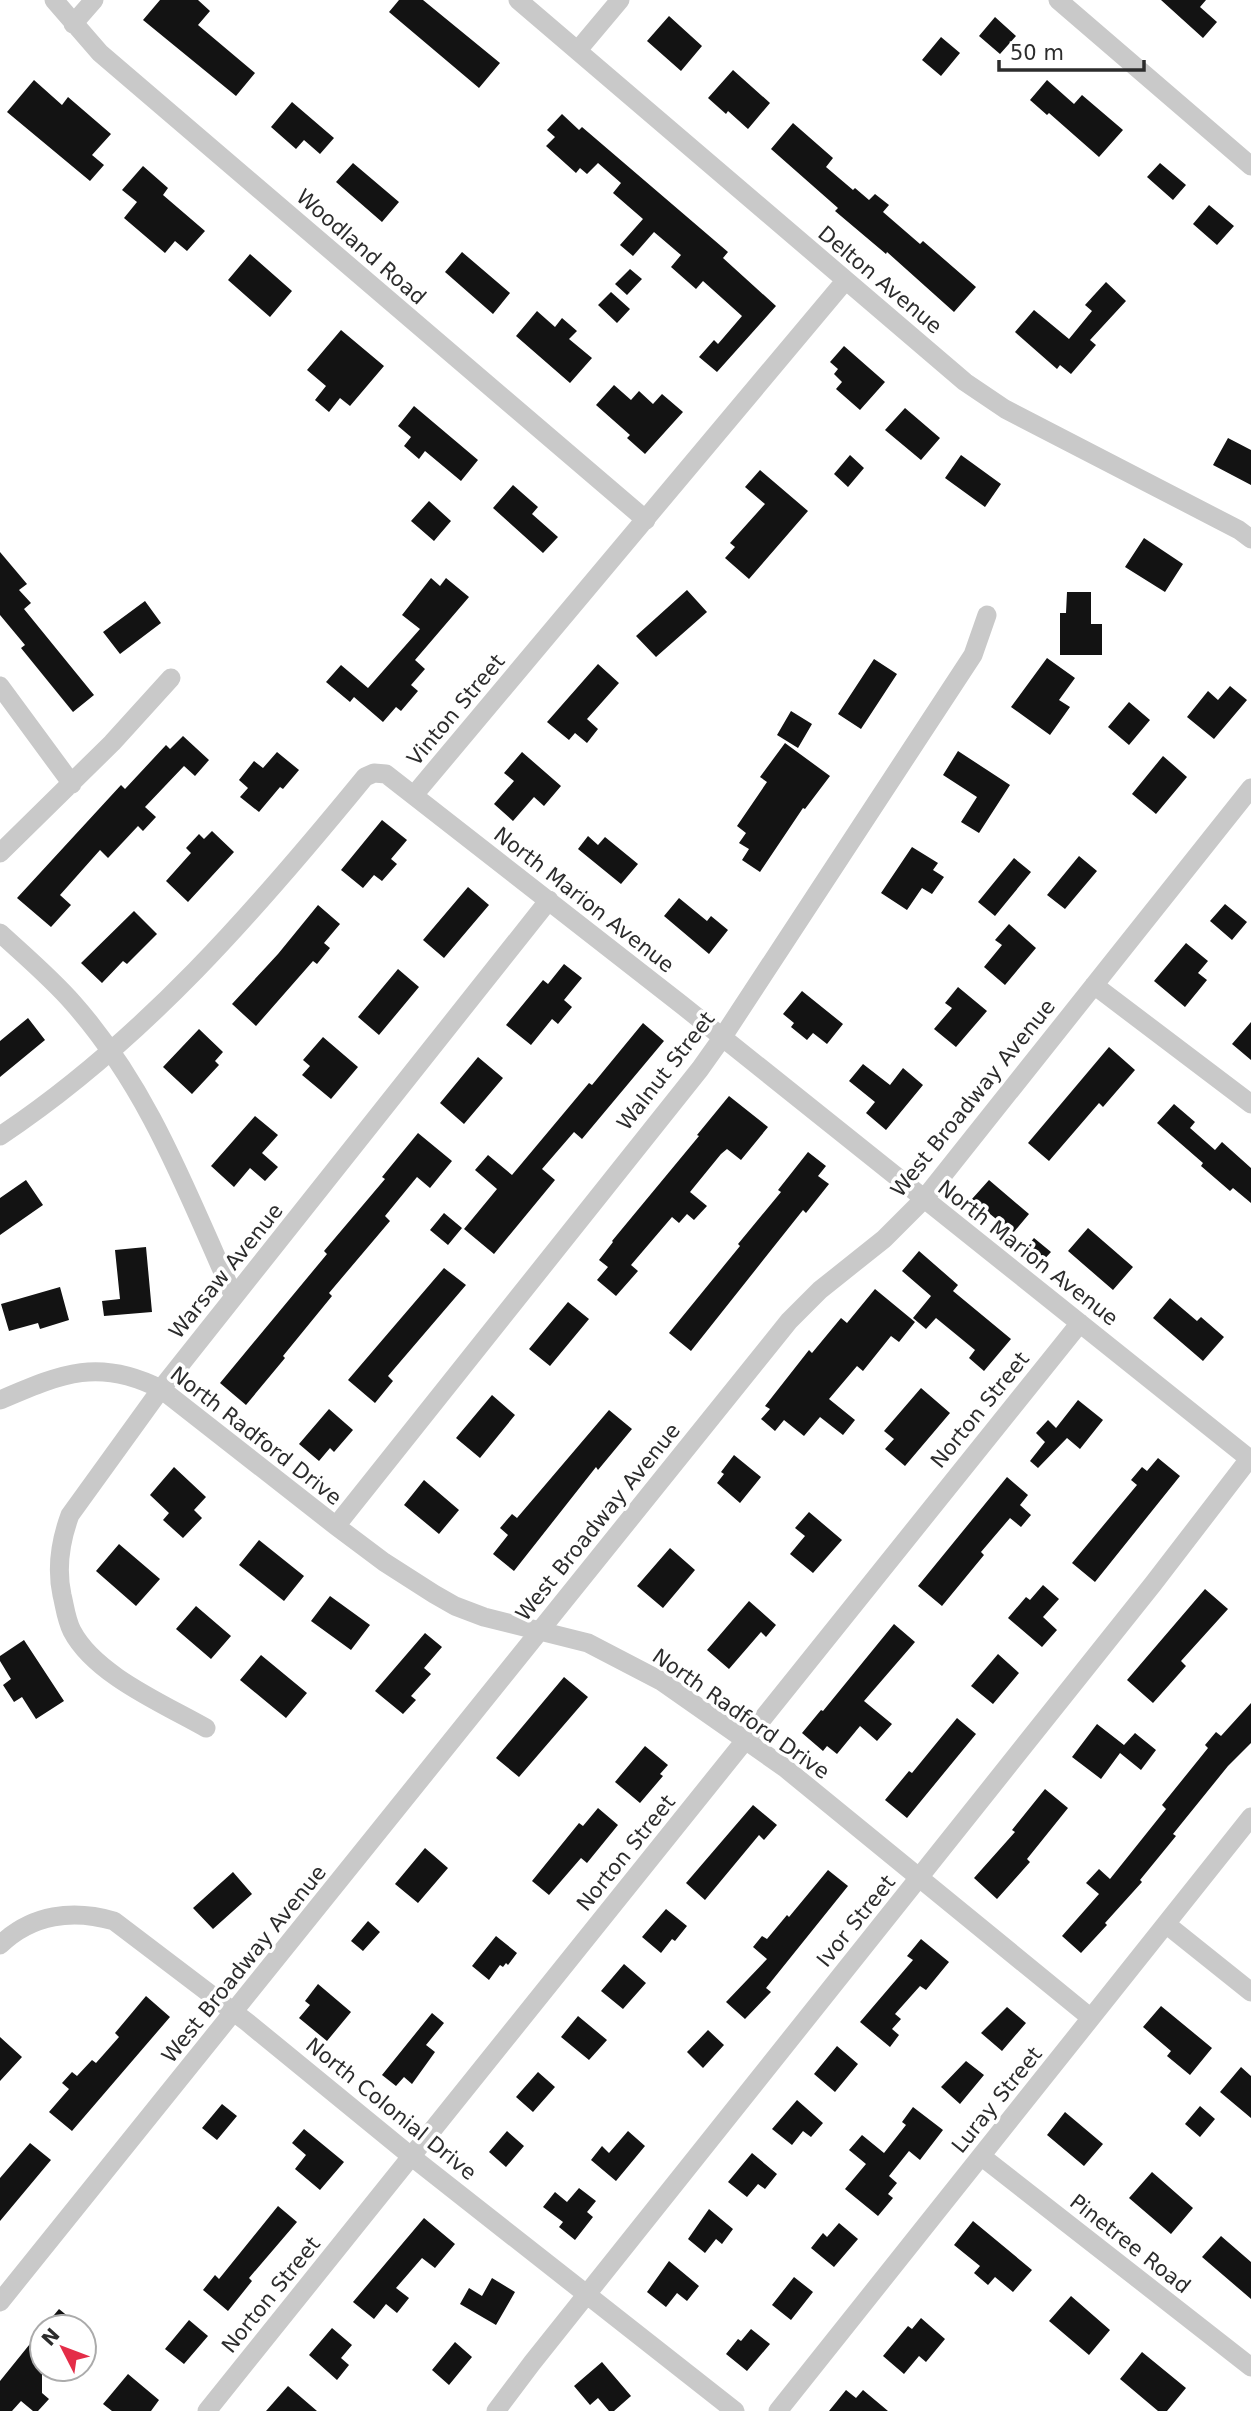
<svg xmlns="http://www.w3.org/2000/svg" width="1251" height="2411" font-family="'DejaVu Sans',sans-serif">
<style>
.building{fill:#131313}
.lines{fill:none;stroke-linecap:round;stroke-linejoin:round}
.minor{stroke:#c9c9c9;stroke-width:19}
.labels{text-anchor:middle;stroke-width:7;stroke-linejoin:round;paint-order:stroke}
.street-label{font-size:21px;fill:#2c2c2c;stroke:#fff}
</style>
<rect width="100%" height="100%" fill="#fff"/>
<path class="building" d="M160 0H198L210 11 198 25 255 73 236 96 143 20Z
M399 0H423L500 63 479 88 389 12Z
M1161 0H1206L1200 7 1217 22 1203 38Z
M669 16 702 46 681 71 647 41Z
M995 17 1016 36 1000 54 979 36Z
M941 37 960 53 941 76 922 60Z
M733 70 770 103 748 129 728 111 726 114 708 98Z
M34 80 62 105 68 97 111 134 92 155 104 165 90 181 7 112Z
M1047 80 1074 104 1082 95 1123 130 1099 157 1049 113 1047 115 1030 100Z
M292 102 334 138 320 154 304 140 296 149 271 127Z
M562 114 579 130 582 127 728 252 723 258 776 306 717 372 699 357 714 340 718 344 742 316 703 281 696 289 671 267 681 255 654 232 633 256 620 245 643 219 613 193 621 183 598 163 587 174 580 168 576 173 546 146 555 137 547 130Z
M793 123 833 158 826 167 853 190 855 188 869 200 875 194 889 205 883 212 920 244 923 241 976 287 954 312 887 252 886 254 835 211 838 208 771 149Z
M353 163 399 202 382 222 336 182Z
M1160 163 1186 185 1173 200 1147 177Z
M143 166 168 188 163 195 205 231 187 251 175 241 165 253 124 218 137 202 122 190Z
M1209 205 1234 226 1217 245 1193 224Z
M462 252 510 293 493 314 445 272Z
M250 254 292 291 270 317 228 280Z
M630 269 642 279 627 295 615 284Z
M1106 282 1126 301 1090 340 1096 345 1071 374 1060 365 1057 369 1015 332 1034 310 1069 339 1092 311 1085 305Z
M611 292 630 309 617 323 598 305Z
M537 311 555 327 562 318 577 331 569 339 592 358 570 383 516 336Z
M341 330 384 366 350 406 340 398 329 412 315 400 326 386 307 370Z
M844 346 885 382 860 410 836 389 842 382 834 374 838 369 830 362Z
M614 385 631 400 639 391 653 404 662 394 683 412 645 454 627 438 630 435 596 405Z
M414 406 478 460 461 481 425 451 419 459 404 446 411 437 398 426Z
M905 408 940 438 921 460 885 430Z
M1228 438 1251 450V485L1213 465Z
M850 455 864 468 848 487 834 474Z
M961 455 1001 484 985 507 945 478Z
M760 470 808 511 749 579 725 558 735 547 730 543 765 504 745 487Z
M513 485 538 507 532 514 558 537 543 553 493 508Z
M429 501 451 521 434 541 411 521Z
M1144 538 1183 564 1165 592 1125 567Z
M0 552 27 584 19 590 31 603 24 609 94 695 73 712 21 648 25 645 0 615Z
M431 578 440 586 446 578 469 597 415 660 425 669 411 685 418 691 401 711 396 707 383 722 354 697 350 702 326 682 341 665 368 688 420 629 402 615Z
M687 590 707 612 656 657 636 636Z
M1067 592H1091V624H1102V655H1060V613H1066Z
M145 601 161 623 120 654 103 632Z
M1047 658 1075 678 1059 700 1070 707 1050 735 1011 707Z
M874 659 897 674 861 729 838 714Z
M598 664 619 683 587 719 598 729 587 743 575 733 569 740 547 722Z
M1230 686 1247 700 1214 739 1187 717 1208 691 1218 700Z
M1129 702 1150 720 1129 745 1108 727Z
M791 711 812 724 798 748 777 735Z
M183 736 209 760 195 776 184 766 145 807 156 817 143 831 138 826 108 858 100 850 60 895 71 905 51 927 17 898 121 785 125 789 166 745 170 749Z
M785 743 830 776 805 809 803 808 760 872 742 860 749 849 739 843 746 833 737 826 767 782 760 777Z
M958 751 1010 785 979 833 961 822 977 797 943 775Z
M277 752 299 770 283 789 280 787 259 812 240 797 248 788 239 780 254 761 263 768Z
M522 752 561 786 544 806 534 797 513 821 494 804 514 781 504 773Z
M1163 756 1187 777 1156 814 1132 794Z
M382 820 407 840 391 859 397 864 382 881 374 875 363 888 341 870Z
M212 831 234 852 188 902 166 881 191 853 186 848 199 834 204 839Z
M588 836 598 845 605 837 638 864 621 884 578 849Z
M912 847 938 863 933 870 944 877 932 894 922 888 907 910 881 893Z
M1079 856 1097 871 1065 909 1047 895Z
M1014 858 1031 872 995 916 978 902Z
M468 887 489 905 444 958 423 940Z
M679 898 707 921 711 916 728 930 709 954 664 916Z
M1225 904 1247 922 1232 940 1210 921Z
M318 905 340 924 324 943 330 948 317 964 313 961 256 1026 232 1004 278 954Z
M134 911 157 934 127 964 123 961 102 983 81 963Z
M1009 924 1036 948 1005 985 984 967 1002 945 995 940Z
M1186 943 1208 961 1198 973 1207 980 1185 1007 1154 981Z
M564 964 582 978 564 1000 572 1007 558 1024 552 1019 531 1045 506 1025 543 980 548 984Z
M398 969 419 987 379 1035 358 1017Z
M958 987 987 1011 956 1047 934 1029 952 1008 945 1003Z
M802 991 843 1024 827 1044 813 1033 807 1040 791 1027 794 1023 783 1014Z
M28 1018 45 1040 0 1077V1041Z
M1251 1022V1060L1232 1044Z
M643 1023 664 1041 582 1139 574 1132 542 1169 555 1180 494 1254 464 1229 497 1189 475 1170 488 1155 512 1175 589 1083 592 1085Z
M199 1029 223 1052 215 1061 219 1065 192 1094 163 1067Z
M323 1037 358 1067 331 1099 302 1075 310 1066 303 1060Z
M1109 1047 1135 1070 1103 1107 1099 1103 1049 1161 1028 1143Z
M478 1057 503 1078 464 1124 440 1103Z
M863 1064 890 1085 903 1068 923 1085 886 1130 866 1113 875 1102 849 1081Z
M729 1096 768 1127 741 1160 727 1149 721 1154 690 1192 707 1206 694 1220 687 1214 679 1223 672 1217 631 1265 638 1271 616 1296 597 1280 608 1267 599 1260 613 1242 612 1241 699 1136 697 1135Z
M1174 1104 1195 1122 1190 1128 1215 1150 1222 1142 1251 1168V1203L1233 1188 1230 1191 1201 1166 1203 1163 1157 1123Z
M255 1116 278 1135 262 1153 278 1167 265 1181 250 1168 234 1187 211 1166Z
M418 1133 452 1161 430 1188 417 1177 385 1216 390 1221 329 1293 332 1296 283 1356 285 1358 246 1405 220 1383 327 1254 324 1251 385 1179 382 1177Z
M808 1152 826 1166 818 1176 829 1184 806 1213 803 1210 691 1351 669 1333 740 1246 738 1244 781 1192 778 1190Z
M26 1180 43 1205 0 1235V1198Z
M989 1180 1029 1214 1013 1233 972 1199Z
M444 1213 462 1228 448 1245 430 1230Z
M1088 1228 1133 1267 1113 1290 1068 1251Z
M1034 1238 1051 1252 1039 1265 1023 1251Z
M146 1247 152 1312 104 1316 102 1301 120 1299 115 1250Z
M919 1251 958 1285 953 1291 1011 1339 984 1371 969 1358 975 1350 936 1318 926 1329 913 1318 931 1296 902 1271Z
M444 1268 466 1285 388 1376 393 1381 375 1403 348 1380Z
M60 1287 69 1320 40 1329 38 1323 9 1331 1 1304Z
M875 1289 915 1322 899 1342 891 1336 863 1371 857 1366 829 1399 855 1420 843 1435 820 1417 804 1436 784 1420 775 1431 761 1419 770 1409 765 1406 809 1350 812 1353 841 1318 847 1323Z
M1170 1298 1197 1321 1201 1317 1224 1337 1203 1361 1153 1318Z
M568 1302 589 1319 550 1366 529 1349Z
M921 1388 950 1413 905 1466 885 1449 894 1439 884 1431Z
M492 1395 515 1415 480 1458 456 1438Z
M1078 1400 1103 1420 1080 1449 1067 1438 1038 1468 1030 1461 1045 1442 1036 1433 1048 1420 1056 1428Z
M329 1409 353 1430 334 1452 330 1448 319 1461 299 1444Z
M609 1410 632 1429 598 1470 596 1467 514 1571 493 1554 508 1535 500 1528 512 1514 517 1518Z
M734 1455 761 1477 740 1503 717 1483 724 1474 721 1472Z
M1158 1458 1180 1476 1095 1582 1072 1563 1137 1485 1131 1480 1142 1467 1147 1471Z
M174 1467 206 1497 194 1510 202 1518 183 1538 163 1520 169 1513 150 1495Z
M1007 1477 1028 1495 1020 1505 1031 1515 1021 1527 1010 1518 981 1552 984 1555 942 1606 918 1586Z
M424 1480 459 1510 439 1534 404 1505Z
M809 1512 842 1540 813 1573 790 1554 805 1536 795 1528Z
M259 1540 304 1576 284 1601 239 1565Z
M119 1544 160 1579 136 1606 96 1571Z
M670 1548 695 1570 663 1608 637 1586Z
M1043 1585 1059 1599 1043 1617 1057 1630 1042 1647 1008 1618 1026 1597 1030 1600Z
M1205 1589 1228 1609 1181 1661 1186 1666 1153 1703 1127 1680Z
M330 1596 370 1625 351 1650 311 1621Z
M749 1601 776 1625 766 1637 761 1632 729 1669 707 1650Z
M196 1606 231 1636 211 1659 176 1629Z
M894 1624 915 1642 864 1701 892 1724 877 1741 860 1726 837 1754 827 1746 823 1751 802 1733 821 1710 823 1711Z
M425 1633 442 1647 424 1668 431 1674 411 1696 416 1700 403 1714 375 1691Z
M24 1640 64 1701 36 1719 22 1697 14 1702 3 1685 11 1679 0 1661V1656Z
M998 1654 1019 1673 993 1704 971 1686Z
M261 1655 307 1693 286 1718 240 1680Z
M564 1677 588 1697 519 1777 496 1758Z
M1251 1703V1743L1228 1766 1173 1834 1176 1836 1140 1880 1142 1882 1105 1923 1107 1925 1081 1953 1062 1936 1099 1894 1086 1883 1099 1869 1110 1879 1166 1809 1162 1805 1208 1748 1205 1745 1216 1732 1221 1736Z
M957 1718 976 1734 907 1818 885 1800 909 1771 912 1773Z
M1097 1724 1124 1745 1135 1733 1156 1750 1141 1770 1120 1753 1101 1779 1072 1757Z
M645 1746 668 1765 660 1774 663 1776 640 1803 615 1782Z
M1045 1789 1068 1808 1027 1859 1030 1862 997 1899 974 1878 1015 1832 1012 1830Z
M753 1805 777 1825 764 1840 759 1835 705 1900 686 1883Z
M598 1808 618 1825 587 1863 581 1858 549 1895 532 1881 579 1823 583 1826Z
M425 1848 448 1868 418 1903 395 1884Z
M828 1870 848 1886 766 1988 771 1992 745 2019 726 2002 767 1959 753 1947 762 1936 767 1939 787 1915 789 1917Z
M233 1872 252 1894 213 1929 193 1908Z
M666 1909 687 1926 675 1941 672 1939 661 1953 642 1937Z
M368 1921 380 1932 363 1951 351 1941Z
M496 1936 517 1953 508 1965 506 1963 503 1967 500 1965 489 1980 472 1966Z
M921 1939 949 1962 926 1990 920 1986 895 2014 901 2019 892 2029 899 2035 890 2047 860 2022 913 1960 907 1956Z
M624 1964 646 1983 623 2009 601 1991Z
M318 1984 351 2012 327 2041 299 2018 310 2005 305 2001Z
M146 1996 170 2017 72 2131 49 2112 69 2089 62 2083 72 2072 77 2076 92 2060 96 2063 119 2037 115 2033Z
M1161 2006 1212 2048 1190 2075 1167 2056 1171 2051 1143 2027Z
M1007 2007 1026 2023 1002 2051 981 2033Z
M432 2013 444 2023 426 2045 435 2052 412 2084 404 2077 396 2086 382 2075Z
M578 2016 607 2040 589 2060 561 2037Z
M708 2030 724 2045 703 2068 687 2052Z
M0 2037 22 2057 0 2081Z
M837 2046 858 2064 835 2092 814 2074Z
M966 2061 984 2075 960 2104 941 2087Z
M1241 2067 1251 2076V2118L1220 2092Z
M538 2072 555 2087 533 2112 516 2097Z
M797 2100 823 2123 811 2137 803 2131 792 2145 772 2129Z
M222 2104 237 2116 217 2140 202 2128Z
M1200 2106 1215 2119 1200 2137 1185 2124Z
M913 2107 943 2130 920 2160 909 2151 889 2176 897 2183 888 2194 893 2198 878 2216 845 2189 866 2164 849 2150 862 2135 884 2153 906 2125 902 2122Z
M1065 2112 1103 2144 1084 2166 1047 2135Z
M304 2129 344 2162 320 2190 295 2169 306 2155 292 2143Z
M507 2131 524 2146 506 2167 489 2152Z
M628 2131 645 2146 616 2181 591 2160 602 2146 609 2153Z
M30 2143 51 2160 0 2221V2178Z
M752 2153 777 2174 765 2189 758 2184 747 2197 728 2182Z
M1152 2172 1193 2208 1171 2234 1129 2198Z
M579 2188 596 2201 587 2212 593 2217 575 2240 559 2227 563 2222 543 2207 555 2192 567 2202Z
M278 2206 297 2222 249 2278 252 2281 228 2311 203 2290 215 2275 219 2279Z
M709 2209 733 2229 722 2244 716 2239 705 2253 688 2239Z
M424 2218 455 2244 435 2268 422 2258 396 2288 409 2298 397 2313 386 2304 374 2319 353 2302Z
M973 2221 1032 2270 1013 2292 995 2277 988 2285 974 2273 980 2266 954 2245Z
M839 2223 858 2239 834 2267 811 2248 823 2233 827 2237Z
M1221 2236 1251 2262V2299L1202 2257Z
M669 2261 699 2286 687 2301 677 2293 666 2307 647 2292Z
M794 2277 813 2292 791 2320 772 2305Z
M492 2278 515 2292 496 2325 460 2304 469 2288 482 2296Z
M1071 2296 1110 2330 1089 2355 1049 2321Z
M59 2309 81 2327H44Z
M921 2318 945 2339 926 2362 919 2356 904 2374 883 2356 908 2326 912 2329Z
M189 2320 208 2336 184 2364 165 2349Z
M332 2328 352 2345 341 2358 349 2365 337 2380 309 2355Z
M42 2329V2393L49 2399 38 2411H33L21 2401 12 2411H0V2381Z
M751 2329 770 2344 747 2371 726 2354 738 2339 741 2341Z
M455 2342 472 2357 449 2385 432 2370Z
M1142 2352 1186 2388 1167 2411H1158L1120 2379Z
M602 2362 631 2396 614 2411H609L598 2398 590 2405 574 2386Z
M128 2374 159 2400 151 2411H112L103 2404Z
M288 2386 317 2411H266Z
M846 2390 856 2398 863 2390 888 2411H829Z"/>
<g class="lines">
<path class="minor" d="M54 0 100 53 646 520
M518 0 965 382 1005 409 1239 530 1251 539
M1058 0 1251 166
M73 24 94 0
M578 50 620 0
M0 686 72 784
M414 795 845 281
M0 853 112 743 171 678
M0 933C25 956 51 978 73 1003 150 1090 187 1193 234 1297
M1094 985 1251 1104
M0 1136C143 1041 257 909 365 777L374 773 386 774 682 1005 1251 1460
M0 1400C61 1374 98 1357 161 1389L336 1526 384 1562 434 1594 455 1606 484 1617 588 1643 661 1681 785 1768 1091 2018
M336 1526 700 1069 722 1038 973 655 987 615
M206 1728C164 1704 95 1675 72 1631 66 1619 65 1607 62 1595 56 1567 60 1542 70 1515L161 1389 549 900
M1166 1924 1251 1992
M0 1945C32 1914 73 1909 114 1921L247 2022 412 2157 735 2411
M981 2156 1251 2367
M0 2302 789 1321 820 1290 884 1239 924 1199 1251 788
M207 2411 1080 1323
M496 2411 532 2363 1153 1584 1249 1459
M778 2411 1251 1817"/>
</g>
<g class="labels">
<g class="street-label">
<text transform="translate(361 247) rotate(41)" y="7">Woodland Road</text>
<text transform="translate(880 280) rotate(40)" y="7">Delton Avenue</text>
<text transform="translate(456 710) rotate(-50)" y="7">Vinton Street</text>
<text transform="translate(584 900) rotate(38)" y="7">North Marion Avenue</text>
<text transform="translate(666 1071) rotate(-52)" y="7">Walnut Street</text>
<text transform="translate(973 1098) rotate(-51)" y="7">West Broadway Avenue</text>
<text transform="translate(1028 1253) rotate(38)" y="7">North Marion Avenue</text>
<text transform="translate(226 1271) rotate(-51)" y="7">Warsaw Avenue</text>
<text transform="translate(980 1410) rotate(-51)" y="7">Norton Street</text>
<text transform="translate(256 1436) rotate(38)" y="7">North Radford Drive</text>
<text transform="translate(598 1522) rotate(-51)" y="7">West Broadway Avenue</text>
<text transform="translate(741 1714) rotate(35)" y="7">North Radford Drive</text>
<text transform="translate(626 1853) rotate(-51)" y="7">Norton Street</text>
<text transform="translate(856 1921) rotate(-51)" y="7">Ivor Street</text>
<text transform="translate(244 1964) rotate(-51)" y="7">West Broadway Avenue</text>
<text transform="translate(997 2100) rotate(-51)" y="7">Luray Street</text>
<text transform="translate(391 2109) rotate(39)" y="7">North Colonial Drive</text>
<text transform="translate(1130 2244) rotate(38)" y="7">Pinetree Road</text>
<text transform="translate(271 2295) rotate(-51)" y="7">Norton Street</text>
</g>
</g>
<g transform="translate(63 2348) rotate(312)"><circle r="33" fill="#ffffff" stroke="#ababab" stroke-width="2"/>
<path d="M0-5L12 26L0 18L-12 26Z" fill="#e42d48"/>
<text y="-10" font-size="19" font-weight="bold" text-anchor="middle" fill="#2c2c2c">N</text>
</g>
<path d="M999 60v10h145v-10" fill="none" stroke="#2c2c2c" stroke-width="3.5"/>
<text x="1010" y="60" font-size="21" fill="#2c2c2c" stroke="#ffffff" stroke-width="5" paint-order="stroke">50 m</text>
</svg>
